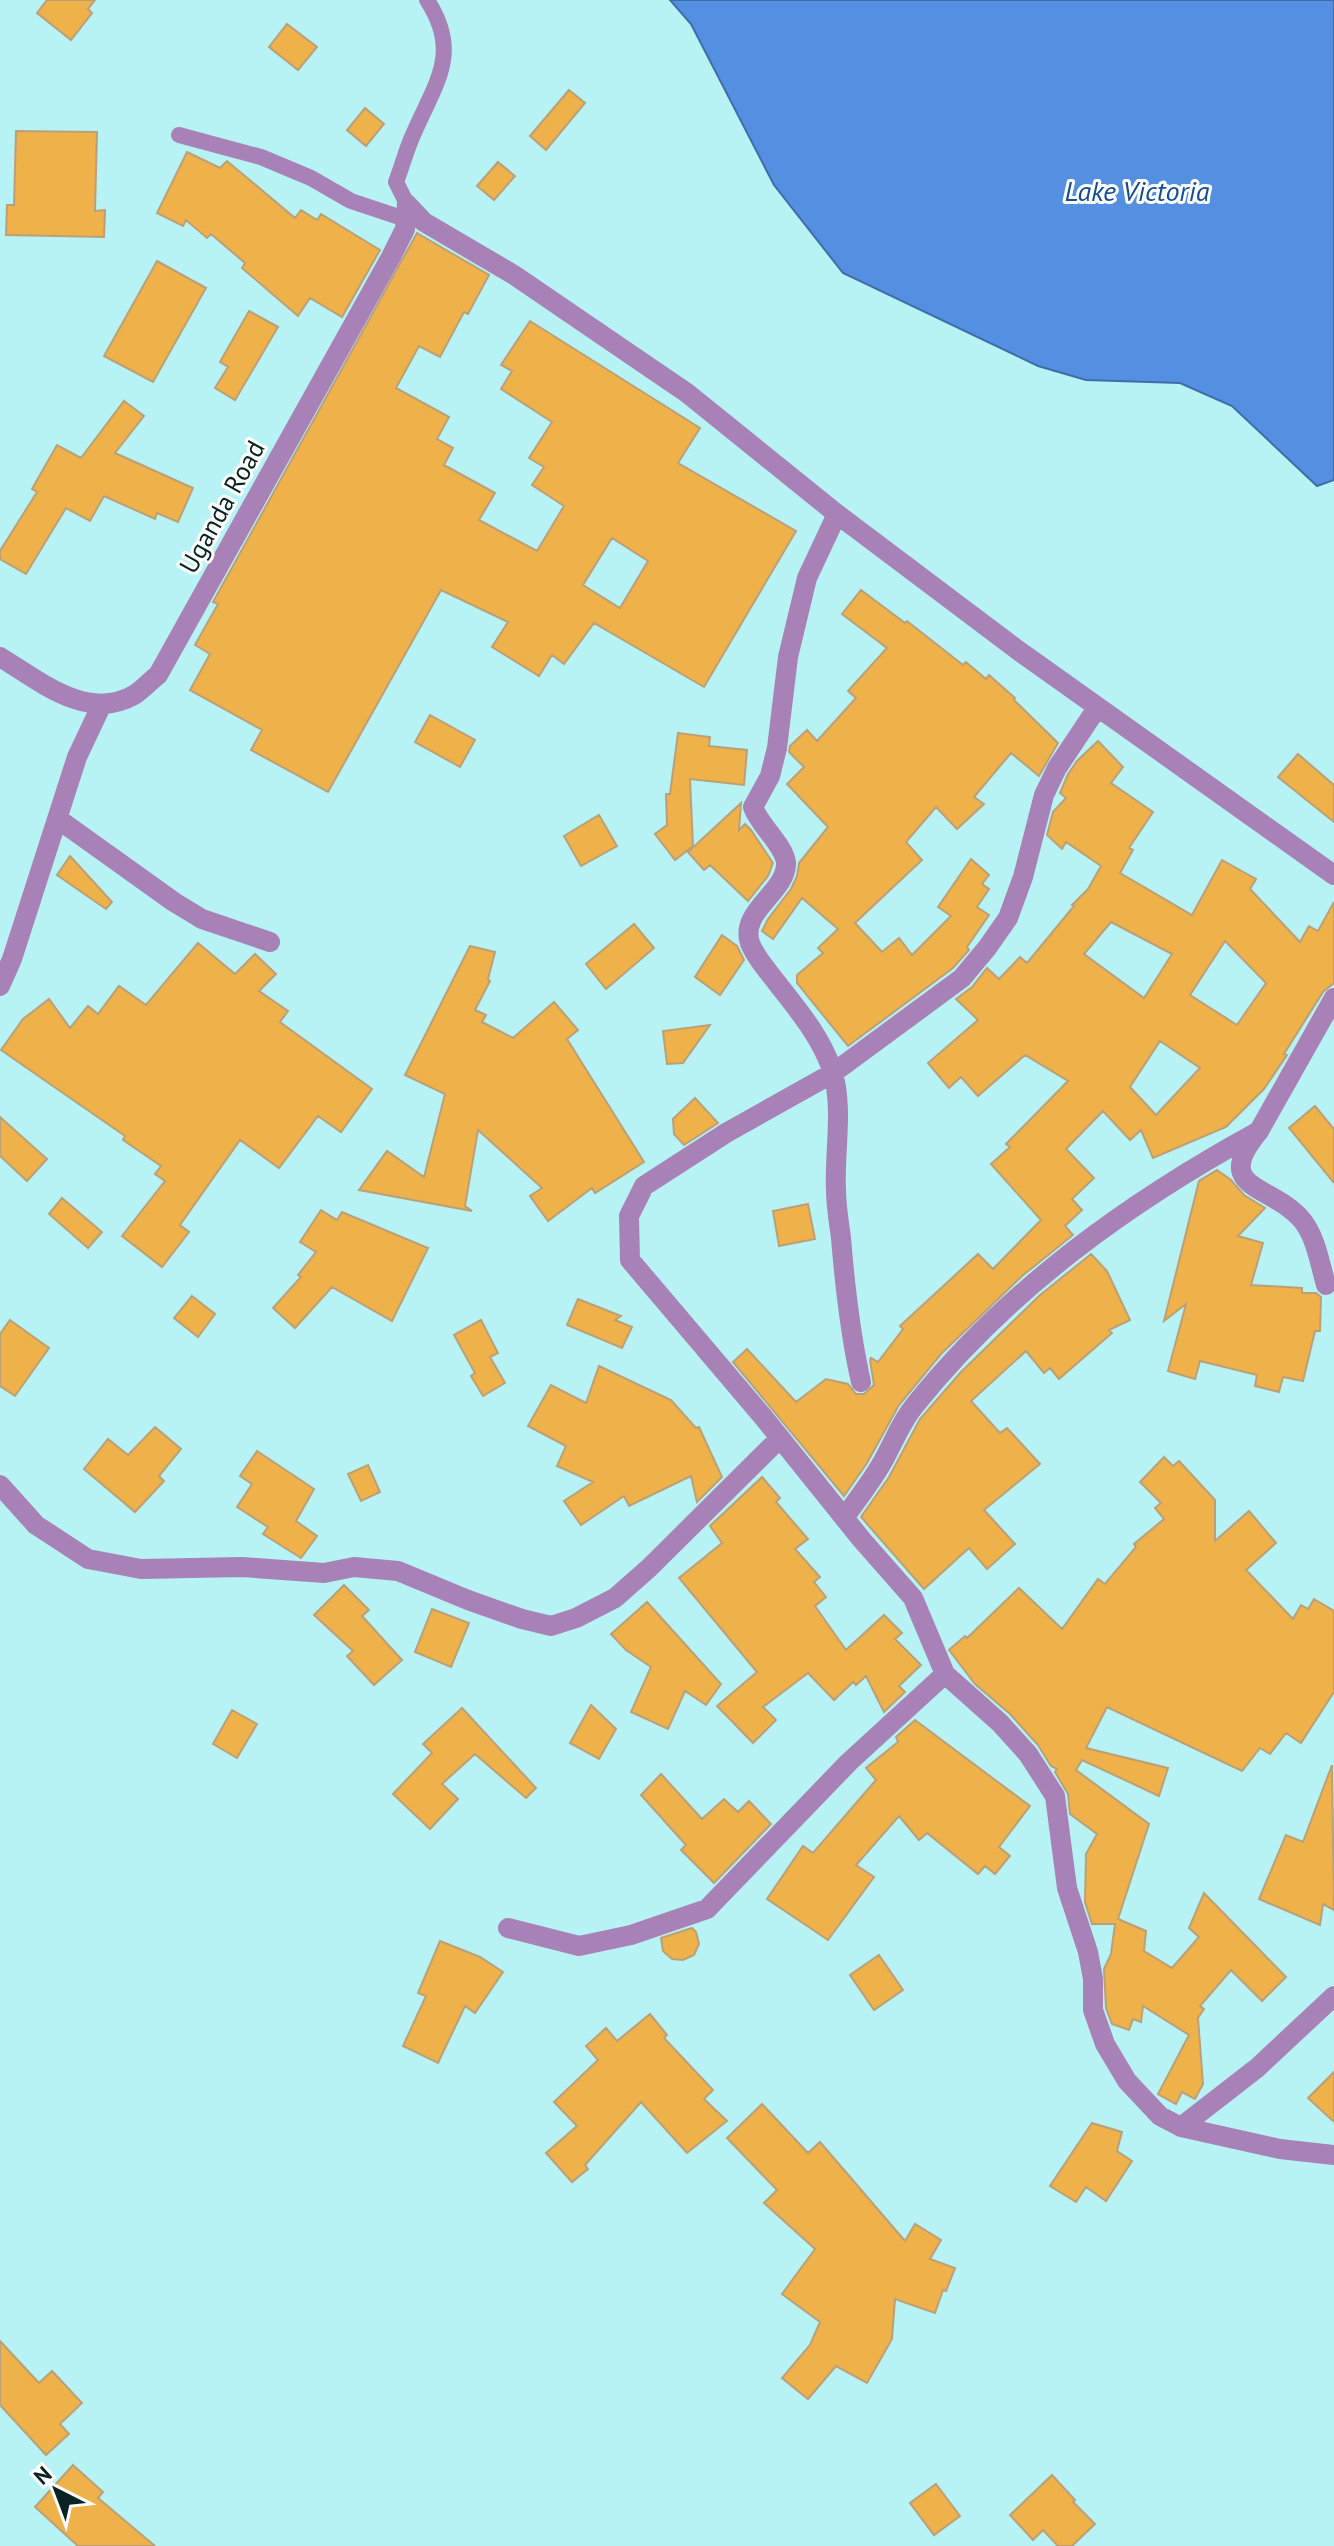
<svg xmlns="http://www.w3.org/2000/svg" width="1334" height="2546" font-family="'PT Sans',sans-serif">
<style>
.water{fill:#558fe2;stroke:#3e6ea8;stroke-width:2}
.building{fill:#efb149;stroke:#baa079;stroke-width:2;fill-rule:evenodd}
.lines{fill:none;stroke-linecap:round;stroke-linejoin:round}
.lane{stroke:#a881b6;stroke-width:16}
.street{stroke:#a881b6;stroke-width:20}
.labels{text-anchor:middle;stroke-width:6;stroke-linejoin:round;paint-order:stroke}
.street-label{font-size:26px;fill:#092222;stroke:#fff}
.water-label{font-size:28px;font-style:italic;fill:#144d97;stroke:#fff}
</style>
<rect width="100%" height="100%" fill="#b7f3f4"/>
<path class="water" d="M670 0H1334V480L1317 486 1232 406 1180 383 1086 380 1038 366 843 273 774 185 691 24Z"/>
<path class="building" d="M47 0H95L88 9 92 13 71 40 37 13Z
M287 24 317 47 298 70 269 47Z
M569 90 585 103 546 150 530 136Z
M365 108 384 124 366 146 347 130Z
M16 131 97 132 95 211 105 210 104 237 6 235 7 205H14Z
M187 152 220 168 227 161 295 218 301 210 317 220 321 214 380 250 342 317 310 298 298 316 242 268 245 263 211 234 207 238 186 220 183 226 157 213Z
M498 162 515 176 494 200 477 186Z
M417 233 489 275 468 314 464 312 440 357 419 346 396 388 449 417 437 439 453 448 444 465 495 493 479 520 537 551 564 506 532 485 544 467 529 458 552 422 501 389 512 371 501 365 530 321 700 428 678 463 796 531 704 687 594 623 564 664 552 655 539 676 492 647 508 622 441 590 328 792 251 750 262 730 190 690 210 654 195 645 218 604 213 602ZM612 538 648 561 620 608 583 585Z
M157 261 206 288 153 382 104 356Z
M249 311 278 327 235 400 215 388 228 367 220 362Z
M124 401 144 416 115 453 193 488 178 522 157 513 155 519 104 496 90 521 66 508 26 574 0 559V551L37 492 32 489 57 445 81 458Z
M861 590 905 623 907 621 963 665 966 662 986 679 989 675 1015 698 1014 700 1058 743 1039 776 1011 753 974 797 984 804 957 829 936 807 906 842 922 860 855 923 882 952 899 938 912 955 951 916 938 907 971 859 989 875 982 884 989 889 977 907 989 915 967 947 969 950 953 968 848 1046 797 983V975L823 953 818 948 838 929 802 898 773 939 762 931 768 919 791 889 797 876 799 863 828 827 787 784 804 767 789 752 790 746 807 730 817 741 856 698 848 691 887 648 842 614Z
M430 715 475 740 460 767 415 742Z
M678 733 710 737 709 746 747 750 744 785 690 779 693 846 675 860 655 834 667 825 666 794H670Z
M1098 741 1123 767 1111 783 1153 812 1129 848 1133 850 1120 873 1192 915 1222 860 1256 879 1250 889 1300 942 1309 926 1318 931 1334 902V983L1323 992 1284 1054 1287 1055 1264 1089 1226 1127 1153 1158 1141 1130 1130 1140 1103 1111 1066 1149 1094 1178 1072 1199 1082 1210 1065 1226 1073 1235 1022 1276 941 1354 899 1405 867 1463 844 1496 733 1362 747 1349 796 1402 826 1379 848 1384 856 1394H864L874 1385 870 1360 871 1358 878 1362 903 1329 900 1326 978 1254 993 1269 1041 1220 991 1164 1010 1147 1006 1144 1068 1081 1025 1055 978 1096 961 1077 949 1088 928 1063 978 1020 956 999 972 987 987 968 999 979 1020 957 1027 963 1074 906 1072 905 1088 889 1101 866 1066 842 1062 849 1047 835 1053 812 1066 798 1060 793 1068 774 1077 761ZM1111 922 1172 954 1144 998 1084 954ZM1225 941 1266 983 1237 1025 1190 995ZM1160 1041 1200 1068 1156 1115 1130 1087Z
M1298 754 1334 785V822L1278 777Z
M741 803 739 830 745 824 751 830 773 863 768 876 748 901 710 865 704 870 688 852Z
M599 815 617 846 581 866 564 836Z
M70 856 112 902 106 909 57 875Z
M634 924 654 948 606 989 586 964Z
M722 935 737 946 744 960 720 995 695 977Z
M198 943 235 974 255 954 276 974 259 991 288 1011 280 1022 372 1089 341 1132 318 1116 279 1168 240 1140 180 1225 189 1232 162 1267 122 1236 165 1181 155 1174 161 1166 123 1140 125 1136 1 1050 23 1019 49 999 70 1028 88 1006 98 1014 119 986 146 1005Z
M470 946 495 952 488 979 490 981 475 1010 486 1015 482 1022 513 1038 554 1002 578 1030 567 1039 644 1162 595 1193 592 1188 548 1221 530 1196 542 1188 478 1130 465 1206 472 1211 359 1190 387 1151 424 1177 445 1094 405 1075Z
M710 1025 683 1063 667 1064 663 1031Z
M695 1098 718 1123 684 1145 674 1134 673 1119Z
M1315 1106 1334 1129V1183L1289 1128Z
M0 1117 47 1159 27 1181 0 1156Z
M1217 1170 1231 1180 1244 1195 1265 1208 1238 1236 1263 1243 1251 1285 1302 1288V1293H1316L1321 1297 1320 1331H1315L1303 1381 1283 1377 1279 1392 1255 1386 1257 1375 1200 1361 1195 1379 1168 1371 1186 1304 1164 1321 1199 1181Z
M62 1198 102 1232 88 1248 49 1214Z
M808 1204 815 1239 779 1246 773 1211Z
M321 1210 337 1220 342 1212 428 1248 392 1321 332 1287 295 1328 273 1308 301 1277 298 1275 316 1252 300 1242Z
M1091 1254 1107 1271 1130 1320 1109 1330 1112 1333 1059 1379 1050 1368 1044 1373 1026 1351 971 1401 1000 1433 1007 1428 1040 1464 984 1510 1015 1544 987 1569 969 1548 924 1589 861 1517 889 1477 920 1419 961 1372 1039 1296Z
M192 1296 215 1314 198 1337 174 1318Z
M578 1299 621 1316 615 1320 632 1327 622 1348 567 1325Z
M10 1320 49 1348 15 1396 0 1386V1334Z
M481 1320 498 1353 490 1357 505 1383 483 1396 471 1376 475 1373 454 1335Z
M599 1366 671 1400 696 1428 699 1427 722 1477 697 1502 691 1476 629 1506 624 1496 581 1525 564 1501 593 1482 557 1466 566 1446 528 1426 551 1385 586 1403Z
M155 1427 181 1449 159 1476 164 1481 135 1512 84 1469 108 1439 128 1455Z
M257 1451 314 1489 296 1521 317 1536 301 1558 263 1534 268 1527 237 1507 252 1484 240 1476Z
M1164 1457 1173 1466 1179 1461 1215 1500V1541L1249 1511 1276 1543 1246 1570 1293 1619 1301 1605 1308 1609 1314 1599 1334 1611V1692L1301 1743 1286 1733 1270 1754 1260 1748 1242 1771 1107 1707 1086 1748 1168 1768 1159 1796 1082 1760 1076 1770 1149 1824 1118 1919 1146 1931 1144 1951 1172 1968 1199 1937 1189 1928 1204 1893 1286 1977 1262 2001 1231 1970 1200 2006 1204 2009 1198 2018 1203 2084 1195 2099 1182 2092 1176 2104 1158 2094 1189 2035 1143 2006 1141 2022 1133 2019 1129 2030 1112 2024 1106 2008 1104 1969 1111 1954 1115 1924H1092L1085 1902 1086 1854 1097 1834 1070 1814 1068 1794 1055 1772 1057 1769 1051 1766 1038 1745 1010 1714 975 1684 949 1650 965 1636 967 1638 1019 1588 1062 1629 1098 1579 1105 1584 1136 1547 1134 1544 1164 1519 1155 1508 1161 1503 1140 1482Z
M368 1465 380 1492 361 1501 348 1474Z
M762 1477 780 1498 776 1502 808 1539 795 1549 820 1577 814 1582 826 1597 815 1606 846 1650 884 1615 902 1633 895 1639 921 1665 899 1686 905 1692 884 1712 866 1676 856 1685 853 1682 834 1700 808 1673 763 1707 776 1720 753 1743 717 1706 757 1672 679 1578 722 1543 710 1526Z
M344 1585 369 1610 362 1616 402 1660 374 1685 347 1656 353 1651 314 1615Z
M647 1602 721 1684 706 1705 685 1691 668 1729 631 1712 651 1667 626 1650 611 1634Z
M432 1609 469 1623 451 1667 415 1652Z
M591 1705 616 1729 599 1759 570 1743Z
M462 1708 536 1788 526 1798 475 1754 442 1784 458 1799 430 1829 393 1794 432 1753 423 1744Z
M232 1710 257 1724 237 1758 213 1744Z
M915 1720 1030 1806 999 1847 1010 1856 995 1874 985 1866 978 1874 927 1833 919 1840 899 1816 856 1865 874 1877 828 1940 767 1899 803 1846 813 1853 876 1780 866 1768 898 1742 896 1737Z
M1332 1765 1334 1910 1323 1904 1320 1925 1259 1899 1286 1835 1303 1842Z
M661 1774 702 1819 724 1799 738 1812 749 1801 771 1824 714 1883 681 1850 686 1845 641 1795Z
M692 1928 696 1932 699 1944 694 1955 683 1960 672 1959 663 1951 661 1938Z
M440 1941 480 1957 503 1972 475 2013 465 2006 438 2063 403 2046 426 1996 418 1993Z
M879 1955 903 1990 874 2010 850 1975Z
M650 2014 667 2035 664 2038 713 2090 704 2099 727 2121 687 2153 641 2102 585 2165 588 2169 572 2182 546 2153 577 2126 554 2102 598 2060 586 2046 606 2028 617 2041Z
M1334 2072V2122L1308 2098Z
M762 2104 808 2153 820 2142 905 2241 915 2224 941 2240 930 2259 955 2268 946 2291 943 2290 935 2313 895 2299 892 2339 867 2383 836 2366 808 2399 782 2378 810 2345 820 2322 782 2294 815 2249 764 2203 777 2190 727 2138Z
M1092 2123 1122 2132 1117 2151 1132 2161 1106 2201 1086 2187 1076 2202 1050 2186Z
M0 2341 39 2383 52 2371 82 2403 60 2424 69 2434 46 2455 0 2405Z
M73 2465 103 2492 98 2498 155 2546H78L35 2507Z
M1052 2475 1075 2500 1073 2502 1095 2524 1072 2546H1058L1043 2530 1033 2540 1010 2515Z
M936 2484 960 2516 934 2535 910 2503Z"/>
<g class="lines">
<path class="lane" d="M179 135 261 157 311 178 351 201 405 219
M407 204 396 182C402 167 406 150 413 135 435 83 462 54 427 0"/>
<path class="street" d="M407 204 424 222 514 275 687 393 837 514 1019 651 1334 875
M837 514 807 578 788 657 777 748 770 776 753 807C759 825 785 846 786 863 787 892 739 911 750 943 755 957 768 971 777 983 798 1010 821 1037 832 1070 844 1107 834 1152 836 1190 836 1206 839 1222 841 1238 845 1287 850 1334 861 1382
M0 657C38 680 87 722 134 695 142 690 150 681 158 675L391 257 405 229 407 204
M1097 708 1057 768 1044 795 1023 877 1008 918 987 948 962 978 833 1073 726 1133 644 1186 629 1216 630 1260 764 1418 862 1540 913 1598 945 1674 1000 1723 1028 1754 1055 1796 1067 1888 1088 1952 1093 1979V2010L1105 2044 1127 2081 1160 2116 1181 2127 1280 2149 1334 2155
M58 819 174 902 202 919 270 942
M0 986 12 959 77 757 102 704
M1326 1285C1320 1264 1316 1237 1302 1220 1272 1184 1210 1190 1259 1131L1334 998
M0 1485 36 1525 88 1559 141 1569 242 1567 324 1573 354 1567 398 1571 468 1600 522 1619 551 1626 576 1618 615 1598 649 1568 780 1438
M844 1518C857 1500 871 1482 882 1463 893 1444 900 1423 915 1405 1008 1289 1129 1202 1259 1131
M508 1928 579 1946 631 1935 707 1909 849 1762 945 1674
M1181 2127 1257 2068 1334 1996"/>
</g>
<g class="labels">
<g class="street-label">
<text transform="translate(222 507) rotate(-61)" y="9">Uganda Road</text>
</g>
<g class="water-label">
<text x="1137" y="201">Lake Victoria</text>
</g>
</g>
<g transform="translate(56 2490) rotate(318)" stroke="#ffffff" stroke-width="6" paint-order="stroke">
<path d="M0-6L14 30L0 20L-14 30Z" fill="#092222"/>
<text y="-12" font-size="22" font-weight="bold" text-anchor="middle" fill="#092222">N</text>
</g>
</svg>
